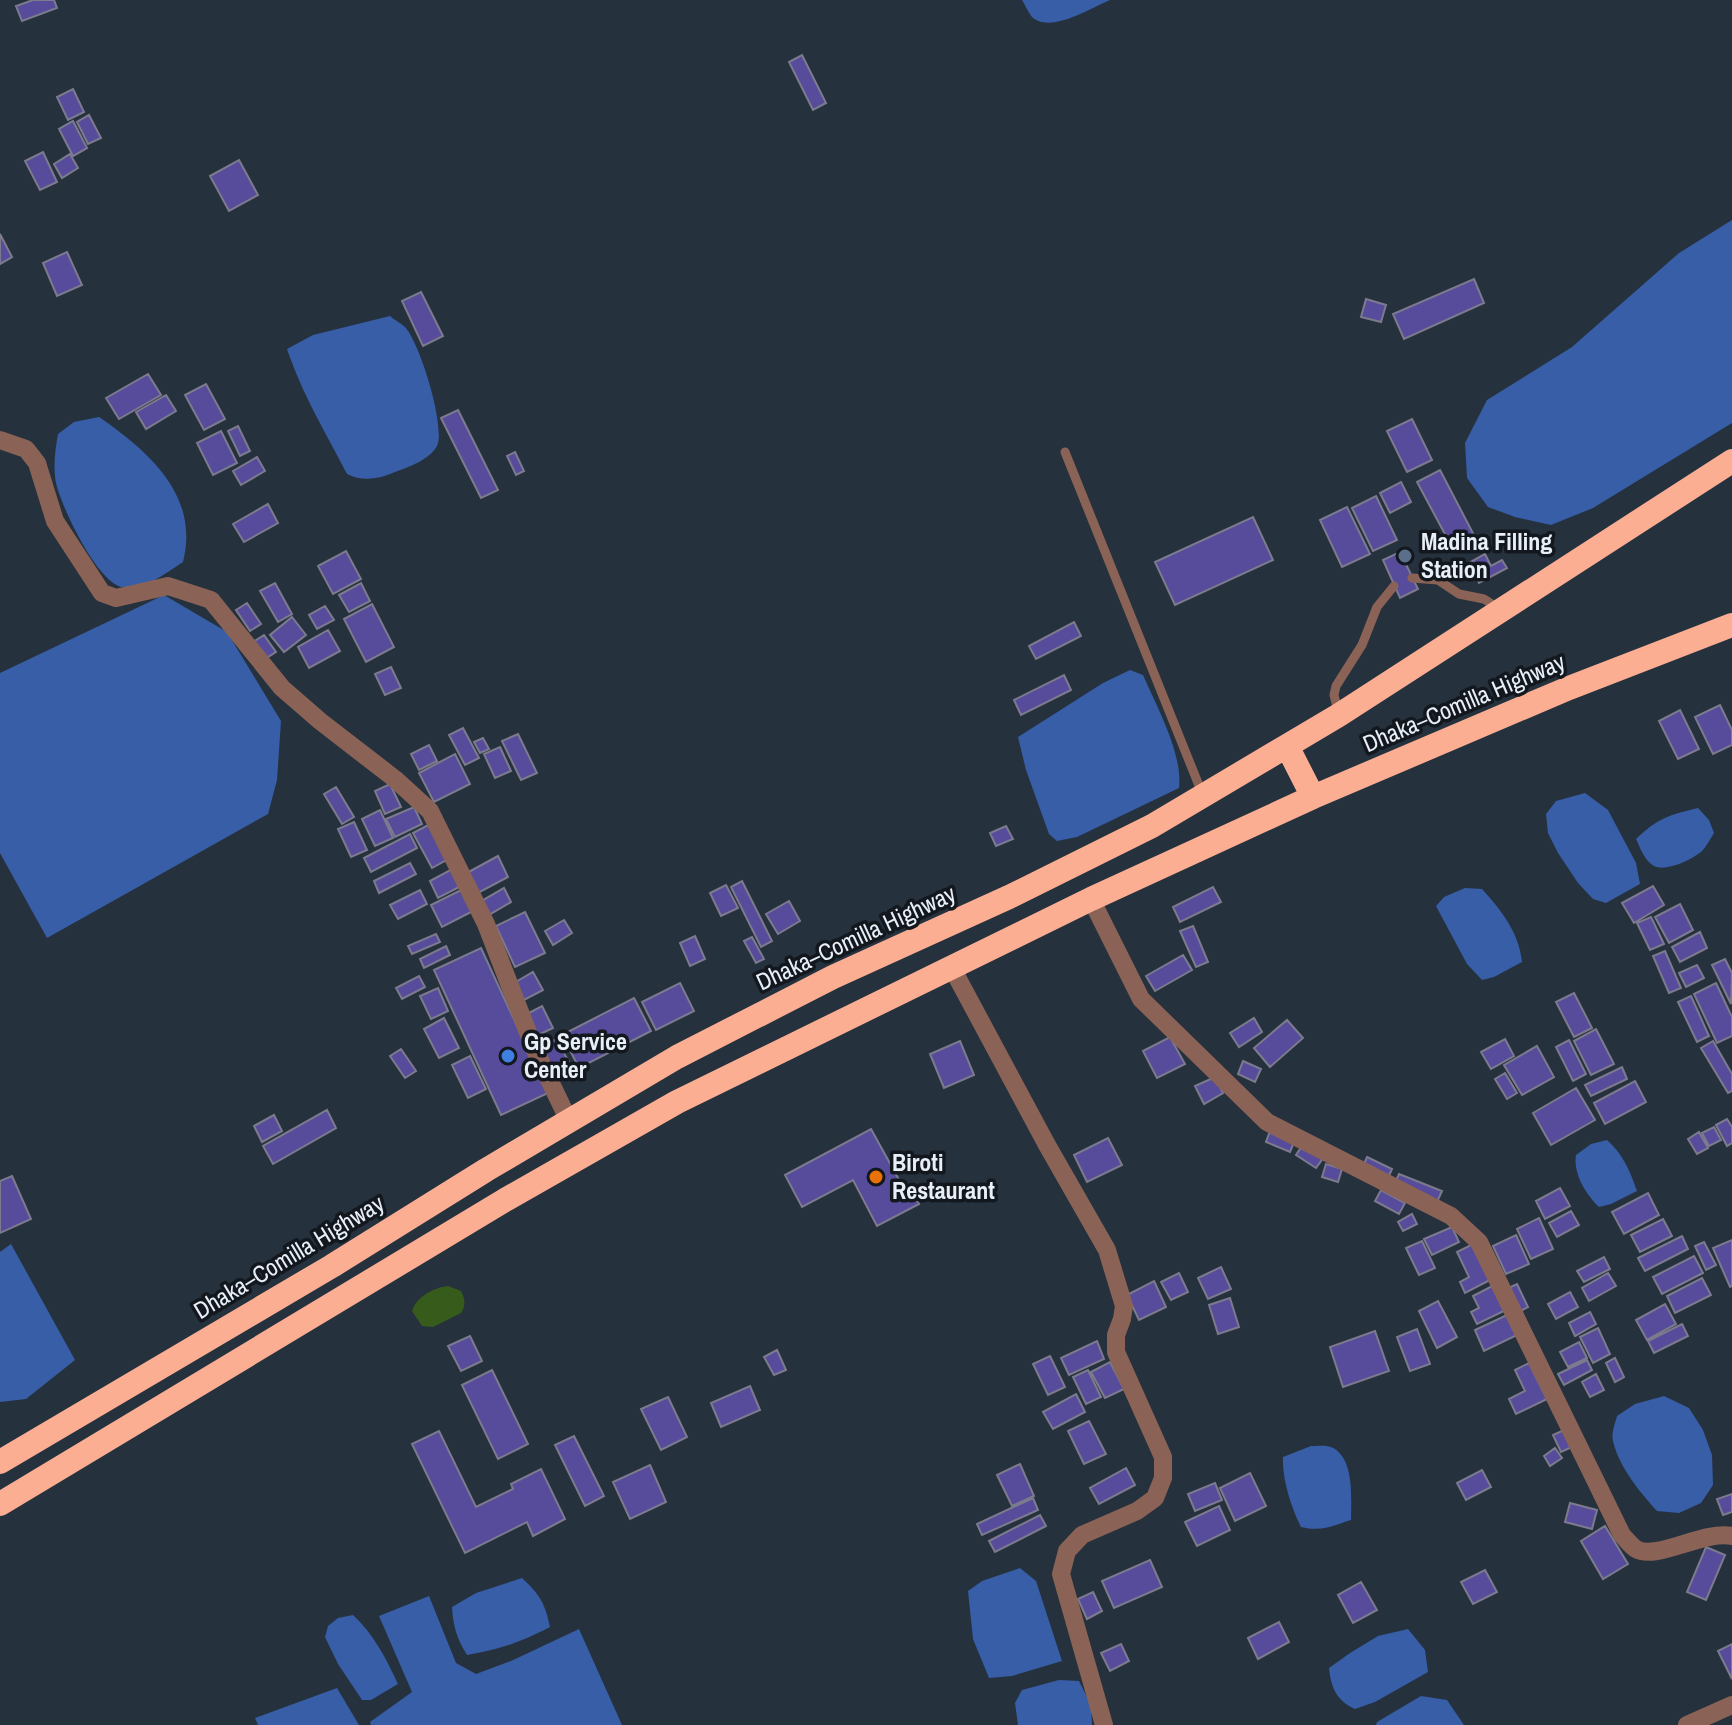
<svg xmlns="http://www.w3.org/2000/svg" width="1732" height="1725" font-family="'Archivo Narrow',sans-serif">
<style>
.green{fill:#375b1b}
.water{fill:#375ea7}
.building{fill:#564c9b;stroke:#7c7b8e;stroke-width:2}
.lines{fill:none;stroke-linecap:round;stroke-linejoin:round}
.lane{stroke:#8b6356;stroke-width:9}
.street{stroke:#8b6356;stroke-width:18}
.highway{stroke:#fcae93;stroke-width:24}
.service-dot{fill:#5c6f8a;stroke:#13181e;stroke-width:3}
.shop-dot{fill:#3f7fe0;stroke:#13181e;stroke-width:3}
.food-dot{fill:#e8710a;stroke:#13181e;stroke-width:3}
.labels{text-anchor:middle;stroke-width:7;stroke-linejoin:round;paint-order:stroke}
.poi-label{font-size:24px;font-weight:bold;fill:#e8eff8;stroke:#13181e;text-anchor:start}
.street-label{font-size:24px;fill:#e8eff8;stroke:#13181e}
</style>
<rect width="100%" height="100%" fill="#26313e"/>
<path class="green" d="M448 1286 461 1291C465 1299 466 1306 461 1313L433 1327 422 1326 412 1311C416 1297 433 1288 448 1286Z"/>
<path class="water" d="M1022 0H1110C1091 8 1050 34 1032 17 1028 12 1025 5 1022 0Z
M1732 220V423L1593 508 1551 525 1515 517 1488 507 1467 478 1465 443 1487 400 1572 347 1679 253Z
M390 316C394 320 401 323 405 327 420 343 446 427 437 446 429 460 409 467 395 472 379 479 363 482 347 474 325 431 303 396 287 349L313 335Z
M99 417C148 451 200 495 183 562 167 572 142 593 121 587 96 580 62 508 56 483 53 467 55 450 58 434L74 422Z
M164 595 227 632 281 721 277 780 268 814 47 938 0 853V673Z
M1130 670 1143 675C1157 707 1183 754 1179 788L1077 837 1057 841 1049 834 1026 770 1018 737 1103 683Z
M1585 793 1608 810 1636 863 1640 884 1606 903 1593 899 1578 883 1558 853 1548 833 1546 814 1556 801Z
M1698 808 1709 820 1714 833C1711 838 1707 845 1703 850 1694 859 1667 872 1654 866 1645 861 1640 848 1636 839 1658 818 1669 815 1698 808Z
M1465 888 1482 889C1501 910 1519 932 1522 962L1494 977 1482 980 1467 964 1436 906 1444 897Z
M1607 1140C1623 1154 1630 1171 1637 1191L1611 1204 1599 1207C1586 1194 1573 1174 1576 1155L1591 1144Z
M11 1244 75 1360 26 1399 0 1402V1252Z
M1664 1396 1689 1408 1703 1430 1712 1455 1713 1485 1701 1503 1679 1513 1657 1511C1639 1491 1619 1467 1613 1441 1611 1433 1615 1424 1617 1416L1635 1404Z
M1311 1446C1317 1446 1326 1445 1331 1447 1355 1457 1351 1499 1351 1520 1332 1526 1321 1532 1301 1527 1291 1507 1282 1479 1283 1457Z
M1020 1568 1036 1581 1062 1661 1012 1676 989 1678 973 1639 968 1591 982 1581Z
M522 1578C540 1595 545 1603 550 1627 521 1642 501 1649 467 1655 457 1639 453 1626 452 1607L476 1593Z
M429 1596 456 1663 476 1674 511 1661 579 1629 622 1725H371L370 1722 412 1692 379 1616Z
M353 1615C373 1633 387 1660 398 1684L371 1700H362L338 1664 325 1637 328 1626 338 1618Z
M1408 1629 1425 1650 1428 1672 1375 1702 1355 1709C1337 1701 1331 1688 1329 1668L1350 1653 1378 1636Z
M1059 1680 1079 1681 1091 1705 1092 1725H1018L1015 1703 1022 1690Z
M337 1688 359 1725H258L255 1718Z
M1421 1696 1447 1700 1464 1725H1376L1377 1722Z"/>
<path class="building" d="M33 0H54L57 8 22 21 16 6Z
M802 55 826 103 813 110 789 62Z
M73 89 84 112 68 120 57 97Z
M89 115 101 138 88 144 77 122Z
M73 121 87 148 73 156 59 129Z
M43 152 57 182 40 190 25 161Z
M70 154 78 168 62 178 54 164Z
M239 160 258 195 229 211 210 176Z
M0 234 12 257 0 264Z
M67 252 82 285 57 296 43 263Z
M1474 279 1484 303 1404 339 1393 314Z
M421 292 443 336 423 346 402 301Z
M1366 299 1386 305 1381 322 1361 317Z
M148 374 161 395 119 419 106 398Z
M206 384 225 419 204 430 185 395Z
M166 395 176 411 146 429 136 412Z
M458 410 498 490 481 498 441 418Z
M1412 419 1432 460 1407 472 1387 431Z
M238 426 250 451 240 456 228 431Z
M221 431 237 463 213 475 197 443Z
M515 452 524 471 516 475 507 456Z
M257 457 265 471 241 485 233 471Z
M1440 470 1476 539 1454 551 1417 482Z
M1401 482 1411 502 1390 513 1380 493Z
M1376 496 1397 540 1373 551 1352 508Z
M268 504 278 523 244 542 233 524Z
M1347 507 1370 554 1342 567 1320 520Z
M1253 517 1273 560 1175 605 1155 562Z
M346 551 361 579 333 594 318 566Z
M1400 552 1418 589 1400 598 1383 560Z
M1485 554 1491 566 1502 560 1507 568 1479 583 1469 563Z
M275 583 292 614 278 622 260 591Z
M361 583 370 601 349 612 339 595Z
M247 603 261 624 250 631 236 610Z
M372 604 394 647 366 662 344 619Z
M325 606 334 620 317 629 309 615Z
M292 617 306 635 284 652 270 635Z
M1074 622 1081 636 1036 659 1029 646Z
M328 630 340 651 309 668 298 647Z
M264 635 276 652 265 659 253 642Z
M391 667 401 688 385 695 375 674Z
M1064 675 1071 690 1021 715 1014 700Z
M1720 705 1732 730V745L1713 754 1695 717Z
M1680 710 1699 749 1678 759 1659 721Z
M463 728 479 758 465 765 449 735Z
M518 734 537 773 521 780 502 741Z
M483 738 489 749 480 753 474 742Z
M429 745 437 761 419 770 411 754Z
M500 747 511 771 495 778 484 754Z
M455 754 470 784 434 802 419 773Z
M390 784 401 807 385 814 375 791Z
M336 787 354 817 342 824 324 794Z
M414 807 422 824 395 837 386 819Z
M380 810 393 838 375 846 362 819Z
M354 822 367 850 351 857 338 829Z
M432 823 450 858 432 868 413 833Z
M1006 826 1013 839 996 846 990 833Z
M410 834 417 848 371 872 364 858Z
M498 856 508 877 476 894 465 874Z
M410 863 416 874 379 893 374 881Z
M454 868 463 885 438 898 430 881Z
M742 881 772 941 761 947 731 887Z
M726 885 738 908 721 916 710 893Z
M1653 886 1664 905 1634 923 1622 903Z
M1213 887 1221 902 1180 922 1173 907Z
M465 888 475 910 442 927 431 905Z
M504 888 511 902 487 916 480 902Z
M420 890 427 904 398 919 390 905Z
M789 901 800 921 778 934 766 914Z
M1680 904 1693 930 1669 943 1655 917Z
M525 912 545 953 515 967 496 926Z
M1651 917 1664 944 1650 950 1637 923Z
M564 920 572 933 553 945 545 931Z
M1193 926 1208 962 1196 967 1180 931Z
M1700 932 1707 948 1680 962 1672 947Z
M436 934 440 942 412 954 408 946Z
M695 936 705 959 690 966 680 943Z
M752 937 764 959 756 963 744 941Z
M446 946 450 955 424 968 420 959Z
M481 948 548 1093 501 1115 434 970Z
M1665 951 1681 988 1669 993 1653 956Z
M1183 955 1192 970 1155 991 1146 976Z
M1725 959 1732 973 1731 1004 1712 965Z
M1697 965 1704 978 1686 987 1679 973Z
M533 972 543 990 524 1000 514 983Z
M419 976 425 987 402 999 396 988Z
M680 983 694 1011 656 1030 642 1002Z
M1716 983 1732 1017V1036L1717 1043 1694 994Z
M438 988 448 1011 431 1019 420 996Z
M1574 993 1592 1028 1574 1037 1556 1002Z
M1691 996 1709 1036 1697 1042 1678 1002Z
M634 998 651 1031 579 1068 562 1035Z
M542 1006 553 1028 536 1036 525 1015Z
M444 1018 459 1048 439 1058 424 1029Z
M1254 1018 1262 1032 1239 1047 1230 1033Z
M1287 1020 1303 1038 1270 1067 1254 1048Z
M1596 1029 1614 1064 1591 1075 1574 1041Z
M1170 1037 1185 1064 1157 1078 1143 1051Z
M556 1039 573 1069 554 1079 537 1049Z
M1505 1039 1514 1056 1491 1069 1481 1052Z
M1569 1040 1586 1074 1573 1081 1556 1047Z
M960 1041 974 1075 944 1088 930 1054Z
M1713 1041 1732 1074V1091L1728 1093 1701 1048Z
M1537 1046 1554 1077 1522 1095 1504 1065Z
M401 1049 416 1071 405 1078 390 1056Z
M470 1056 486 1089 468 1098 452 1065Z
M1243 1061 1261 1069 1255 1082 1238 1074Z
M1622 1067 1627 1079 1591 1096 1585 1085Z
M1505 1073 1517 1093 1507 1099 1495 1079Z
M1215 1077 1223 1093 1204 1104 1195 1086Z
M1635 1081 1646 1102 1605 1124 1594 1103Z
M1576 1088 1595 1120 1551 1145 1533 1113Z
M327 1110 336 1128 273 1164 263 1146Z
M274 1115 282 1131 262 1142 254 1126Z
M1727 1119 1732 1127V1143L1727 1146 1716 1125Z
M1714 1127 1721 1140 1709 1146 1702 1133Z
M871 1129 903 1187 908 1184 919 1204 877 1226 853 1180 802 1207 785 1175Z
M1270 1131 1295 1140 1290 1152 1266 1142Z
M1699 1132 1708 1148 1697 1154 1688 1139Z
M1108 1138 1122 1165 1087 1182 1074 1155Z
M1304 1143 1324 1157 1316 1168 1296 1155Z
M1367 1157 1392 1169 1388 1178 1363 1166Z
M1326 1164 1342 1169 1338 1182 1322 1177Z
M1399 1174 1442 1191 1437 1202 1394 1185Z
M12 1176 31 1219 0 1233V1181Z
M1560 1188 1570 1206 1545 1219 1536 1201Z
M1381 1190 1405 1203 1399 1214 1375 1201Z
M1648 1193 1659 1215 1624 1234 1612 1212Z
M1571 1211 1579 1225 1557 1237 1549 1223Z
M1412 1214 1417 1224 1403 1231 1398 1222Z
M1539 1218 1553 1249 1531 1259 1517 1229Z
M1663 1219 1672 1236 1640 1252 1631 1235Z
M1452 1227 1459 1242 1432 1255 1424 1239Z
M1516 1235 1529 1264 1506 1274 1493 1246Z
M1682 1236 1688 1249 1645 1271 1638 1258Z
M1732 1240V1286L1730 1287 1713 1248Z
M1422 1241 1435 1268 1419 1275 1406 1248Z
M1704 1242 1716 1265 1706 1270 1695 1246Z
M1473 1244 1490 1280 1465 1293 1460 1282 1469 1277 1457 1252Z
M1694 1256 1703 1273 1662 1294 1653 1277Z
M1604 1257 1610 1269 1584 1282 1577 1271Z
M1221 1267 1231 1289 1208 1299 1198 1278Z
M1179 1273 1188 1292 1171 1300 1161 1282Z
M1608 1273 1616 1286 1589 1301 1582 1288Z
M1702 1278 1711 1295 1675 1313 1667 1296Z
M1154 1281 1166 1307 1139 1320 1127 1295Z
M1496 1284 1508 1309 1477 1324 1471 1312 1479 1308 1473 1296Z
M1517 1284 1528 1307 1515 1314 1504 1290Z
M1570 1292 1578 1307 1556 1319 1548 1304Z
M1230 1298 1239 1327 1218 1334 1209 1305Z
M1438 1301 1457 1337 1437 1348 1419 1311Z
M1665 1304 1676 1324 1647 1340 1636 1320Z
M1590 1312 1596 1324 1575 1336 1569 1323Z
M1509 1314 1519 1334 1484 1351 1475 1330Z
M1682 1324 1688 1336 1654 1353 1648 1341Z
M1598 1328 1610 1354 1593 1363 1580 1337Z
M1417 1329 1430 1364 1410 1371 1397 1337Z
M1375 1331 1389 1371 1343 1387 1330 1347Z
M470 1336 482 1361 461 1371 448 1346Z
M1097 1341 1104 1359 1069 1375 1061 1358Z
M1579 1342 1587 1358 1568 1367 1560 1352Z
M777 1350 786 1370 774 1375 764 1357Z
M1050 1356 1065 1387 1048 1395 1033 1364Z
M1615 1358 1624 1377 1615 1382 1606 1363Z
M1587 1360 1592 1370 1564 1385 1558 1374Z
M1110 1362 1124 1389 1105 1398 1091 1372Z
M1529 1363 1547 1399 1516 1414 1509 1399 1525 1391 1515 1370Z
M492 1370 528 1444 498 1459 462 1385Z
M1088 1370 1101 1397 1086 1404 1073 1377Z
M1596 1374 1604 1390 1590 1397 1582 1382Z
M750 1386 760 1410 721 1427 711 1403Z
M1076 1394 1085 1412 1053 1429 1043 1412Z
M668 1397 687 1437 661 1450 641 1409Z
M1089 1421 1106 1454 1084 1464 1068 1431Z
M1564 1430 1572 1447 1561 1452 1553 1435Z
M439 1431 476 1507 513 1489 511 1484 541 1469 565 1519 533 1536 527 1522 465 1553 412 1444Z
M574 1436 604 1496 585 1506 555 1445Z
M1555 1448 1562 1458 1550 1466 1544 1456Z
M1020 1464 1034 1496 1012 1506 997 1475Z
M650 1465 666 1502 630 1519 613 1482Z
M1126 1468 1135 1485 1099 1504 1090 1488Z
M1482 1470 1491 1487 1466 1500 1457 1483Z
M1250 1473 1266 1506 1235 1521 1220 1488Z
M1215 1483 1222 1500 1195 1511 1188 1494Z
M1732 1494V1512L1723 1515 1717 1499Z
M1033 1498 1038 1510 982 1535 977 1524Z
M1570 1503 1597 1510 1592 1529 1565 1522Z
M1219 1506 1230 1530 1197 1546 1185 1522Z
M1040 1515 1046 1526 995 1552 989 1541Z
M1605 1526 1628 1564 1603 1579 1581 1541Z
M1706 1547 1725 1555 1706 1600 1687 1592Z
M1150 1560 1162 1587 1114 1608 1102 1581Z
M1485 1570 1497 1592 1473 1604 1461 1582Z
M1361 1582 1377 1610 1353 1623 1338 1595Z
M1093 1592 1102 1611 1087 1619 1078 1599Z
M1279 1622 1289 1642 1258 1659 1248 1638Z
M1121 1644 1129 1661 1110 1671 1101 1653Z
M1732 1644V1679L1718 1651Z"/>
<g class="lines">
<path class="lane" d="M1065 452 1202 793
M1412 578 1438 580 1459 594 1484 599 1501 610
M1338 711 1334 695 1336 686 1362 645 1377 607 1394 586"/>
<path class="street" d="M0 440 26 449 37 463 55 521 102 593 116 598 168 586 211 600 282 688 320 721 395 779 430 811 486 924 534 1048 569 1121
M1091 899 1141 999 1267 1122 1451 1216 1479 1242 1622 1535C1626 1539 1631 1546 1636 1549 1656 1561 1704 1530 1732 1536
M951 966 1047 1145 1107 1250 1124 1306 1122 1319 1116 1335V1352L1163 1457V1478L1155 1498 1137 1511 1082 1535 1067 1551 1061 1574 1104 1725
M1687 1725 1732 1705"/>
<path class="highway" d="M1287 746 1313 797
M0 1462 332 1266 486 1170 677 1057 833 977 1009 897 1152 826 1339 715 1732 461
M0 1504 505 1200 677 1102 1091 899 1313 797 1569 688 1732 625"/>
</g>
<circle class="service-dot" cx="1405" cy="556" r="8"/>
<circle class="shop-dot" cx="508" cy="1056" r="8"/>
<circle class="food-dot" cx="876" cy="1177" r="8"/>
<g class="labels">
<g class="poi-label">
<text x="1421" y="550">Madina Filling<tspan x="1421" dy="28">Station</tspan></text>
<text x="524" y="1050">Gp Service<tspan x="524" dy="28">Center</tspan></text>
<text x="892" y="1171">Biroti<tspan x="892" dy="28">Restaurant</tspan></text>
</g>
<g class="street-label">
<text transform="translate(1464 703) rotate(-23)" y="8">Dhaka–Comilla Highway</text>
<text transform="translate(856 938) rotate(-25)" y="8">Dhaka–Comilla Highway</text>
<text transform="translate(289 1257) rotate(-31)" y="8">Dhaka–Comilla Highway</text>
</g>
</g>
</svg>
